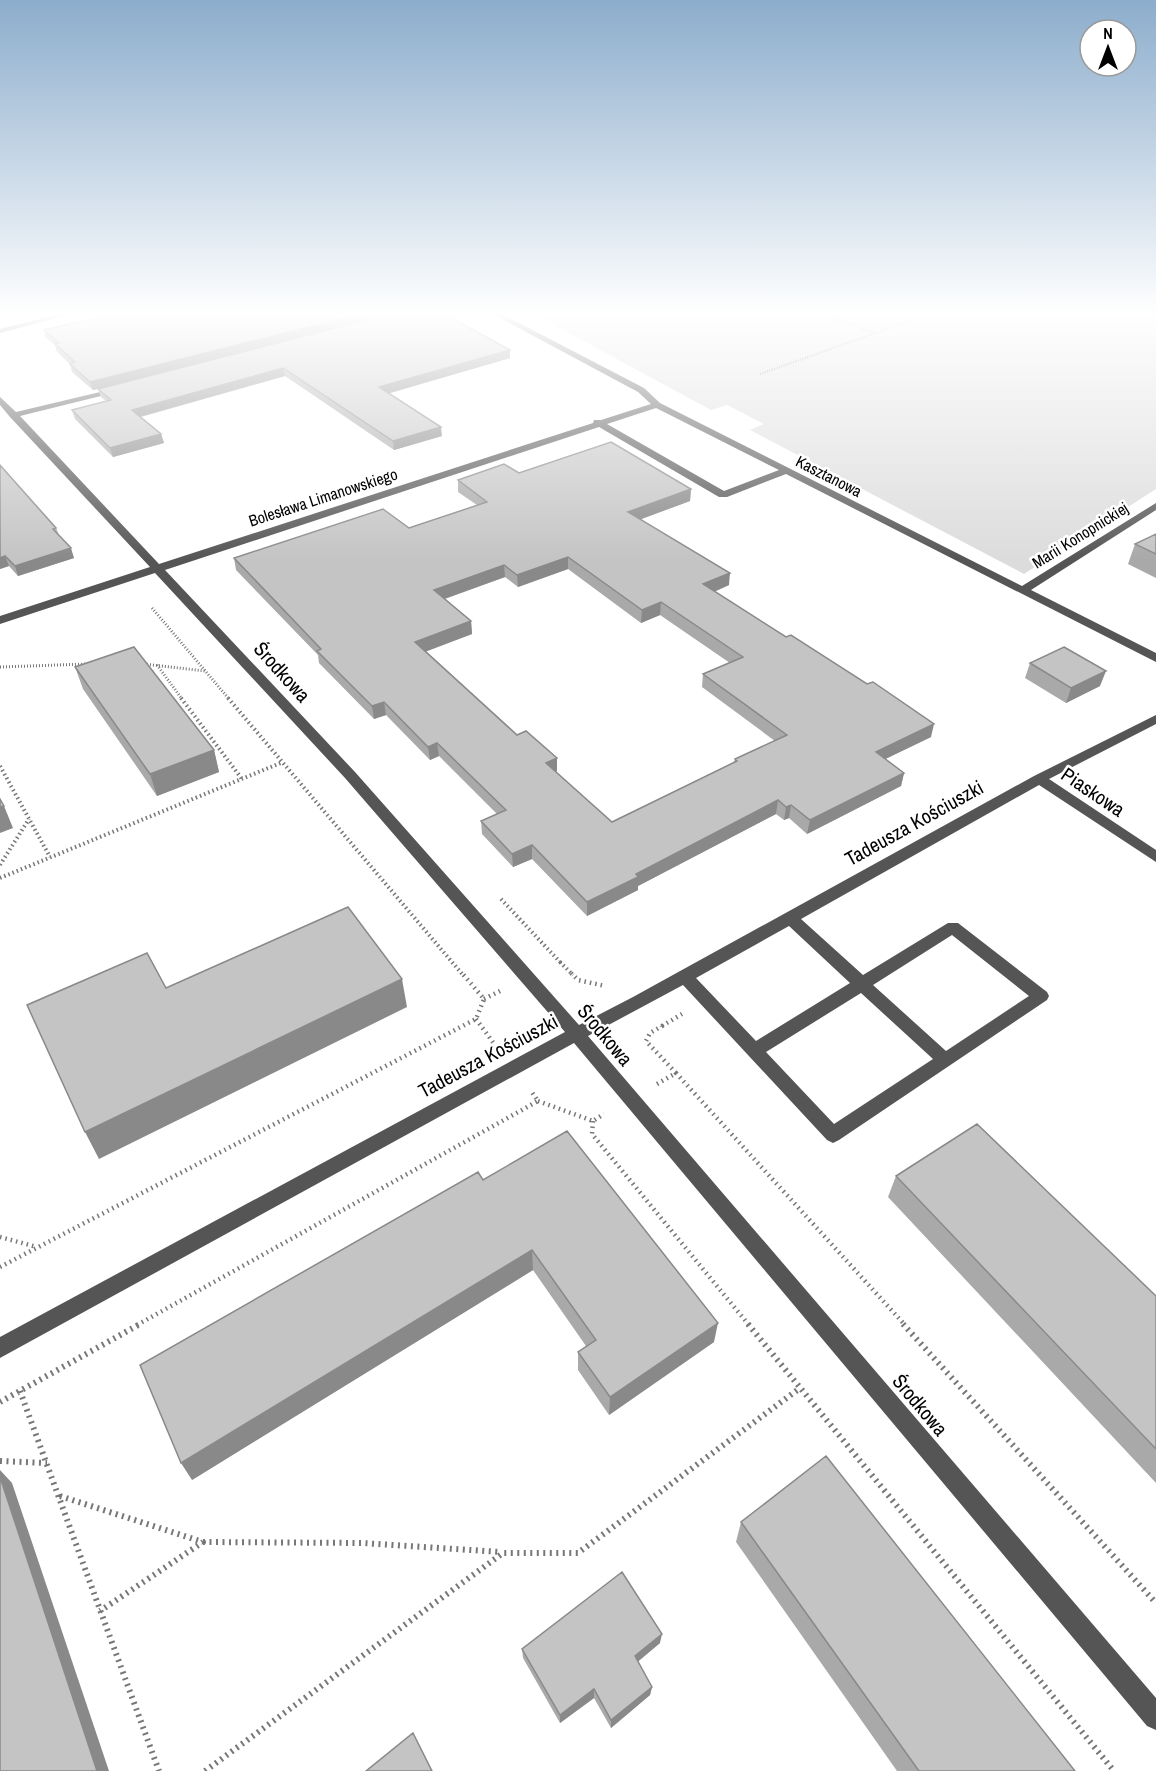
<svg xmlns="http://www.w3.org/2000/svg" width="1156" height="1771" font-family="'Archivo Narrow',sans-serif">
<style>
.green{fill:#dcdcdc}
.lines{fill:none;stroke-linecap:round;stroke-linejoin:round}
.path-far4{stroke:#777;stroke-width:2;stroke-dasharray:1 1.5;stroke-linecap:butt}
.path-far3{stroke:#777;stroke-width:3;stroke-dasharray:1 2;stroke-linecap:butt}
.path-far2{stroke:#777;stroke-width:4;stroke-dasharray:1.5 3;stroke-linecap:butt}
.path-far1{stroke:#777;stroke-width:4.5;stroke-dasharray:1.5 4;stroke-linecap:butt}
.path{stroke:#777;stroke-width:6;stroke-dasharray:2 4.5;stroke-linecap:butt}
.minor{fill:#555;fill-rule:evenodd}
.wall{fill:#a9a9a9;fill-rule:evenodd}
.shaded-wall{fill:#898989}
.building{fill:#c4c4c4;stroke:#898989;stroke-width:1.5;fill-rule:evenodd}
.labels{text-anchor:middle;stroke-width:5;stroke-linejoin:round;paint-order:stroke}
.far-street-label{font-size:16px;fill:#000;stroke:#fff}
.street-label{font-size:20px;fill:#000;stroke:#fff}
</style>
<rect width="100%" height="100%" fill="#fff"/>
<path class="green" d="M530 312H1156V489L1024 574 750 430 764 424 727 405 711 410Z"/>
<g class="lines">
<path class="path-far4" d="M430 312 436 314 446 312
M818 312 874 333
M760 374 935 312"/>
<path class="path-far3" d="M152 608 229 699
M144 664 205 671
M157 665 182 699
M0 667 86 664"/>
<path class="path-far2" d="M181 698 242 779
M228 698 463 975
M0 766 50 857
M0 865 29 819
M0 878 283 762
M501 899 560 962 558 963
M560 962 573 975"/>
<path class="path-far1" d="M571 973 578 980 605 986
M484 999 500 991
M476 1019 495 1045
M662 1026 682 1014
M676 1073 905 1325
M657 1084 676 1073 646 1041 650 1033 662 1026 661 1024
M538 1101 593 1121 604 1114
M593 1121 592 1134 749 1325
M0 1237 37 1247
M0 1267 476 1019 484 999 462 973
M137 1325 538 1101 531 1091"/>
<path class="path" d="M748 1324 1114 1771
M903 1324 1156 1603
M20 1391 159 1771
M0 1402 140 1324
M0 1461 47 1463
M60 1496 203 1542 100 1611
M203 1542 362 1543 501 1552
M205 1771 503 1553H578L800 1388"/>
<path class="minor" d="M67 312H79L0 333V329Z
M489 312H498L644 388 660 403 1022 586 1156 503V510L1031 590 1156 653V662L786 474 727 497H719L599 427 165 570 355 772 579 1025 633 997 1034 776 1156 715V724L1049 779 1156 850V862L1039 785 801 919 863 975 948 923H958L1047 992 1049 996 1047 1000 839 1140 833 1143 827 1140 683 985 588 1036 1156 1698V1730L1147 1726 574 1043 0 1358V1337L565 1032 345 778 155 573 0 624V616L150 567 10 417 0 405V397L16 412 121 387V391L20 416 159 564 593 423 594 420H601L651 404 638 392ZM656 408 672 416 779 470 724 491 607 424ZM789 926 850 983 756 1041 696 978ZM952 935 1029 996 946 1051 873 985ZM861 993 933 1059 834 1124 766 1052Z"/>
</g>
<path class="wall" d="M44 330 510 358 389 393 442 436 394 450 285 376 141 417 161 434 164 443 113 457 75 419 72 410 106 401 101 397 98 389 159 373 93 390 72 372 70 364 57 352 55 345 46 338Z
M0 465 56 528 59 535 74 558 18 576 9 566 0 569Z
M519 473 691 489 690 501 641 519 729 585 714 592 931 737 885 759 904 773 901 786 807 834 789 818 784 820 776 814 638 886V890L587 916 532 859 513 867 482 834 481 821 497 814 439 756 430 760 386 715 374 719 319 663 318 655 236 570 234 558 409 528 477 505 458 492V480ZM568 569 641 623 660 615 730 663 703 674 702 687 775 741 735 759 734 762 612 822 556 772 557 771 426 651 472 634 471 621 445 599 505 577 518 587Z
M1156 534V578L1128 564 1135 544Z
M1030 663 1100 686 1066 703 1025 678Z
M75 667 214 750 219 772 157 796 83 689Z
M896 1176 1156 1296V1483L888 1197Z
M483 1180 714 1342 609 1415 578 1370V1352L586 1346 533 1270 192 1480Z
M741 1522 1075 1771H897L736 1542Z
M660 1643 638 1661 652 1687 650 1695 611 1728 594 1698 560 1723 523 1658 522 1649Z"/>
<path class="shaded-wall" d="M369 312H401L93 390 90 382Z
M510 350V358L380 396 379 387Z
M283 368 285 376 135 418 132 410Z
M441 427 442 436 394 450 393 441Z
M161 434 164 443 113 457 110 448Z
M691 489 690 501 628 524V512Z
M71 548 74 558 18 576 15 566Z
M5 556 9 566 0 569V558Z
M568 557V569L518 587 517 575Z
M504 565 505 577 435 602 434 590Z
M730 573 729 585 702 597 703 584Z
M661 602 660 615 641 623 642 610Z
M471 621 472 634 417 655 415 642Z
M1106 671 1100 686 1066 703 1071 688Z
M384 702 386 715 374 719 372 706Z
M934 724 931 737 873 765 876 752Z
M437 743 439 756 430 760 428 747Z
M214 750 219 772 157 796 150 774Z
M557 758V771L546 776V763Z
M904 773 901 786 807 834 810 820Z
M778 800 776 814 638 886V890L587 916V902L636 874Z
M791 805 789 818 784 820 786 807Z
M4 806 13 828 0 833V807Z
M532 845V859L513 867 512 854Z
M402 979 407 1007 99 1159 85 1132Z
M532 1250 533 1270 192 1480 181 1463Z
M718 1323 714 1342 609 1415 610 1397Z
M0 1470 12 1483 109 1771H97L0 1477Z
M662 1634 660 1643 634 1665 635 1656Z
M652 1687 650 1695 611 1728V1720Z
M594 1689V1698L560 1723V1715Z"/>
<path class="building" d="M120 312H369L90 382 70 364 75 362 54 343H59L44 330Z
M398 312H441L510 350 379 387 441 427 393 441 283 368 132 410 161 434 110 448 72 410 111 400 98 389Z
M611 442 691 489 628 512 730 573 703 584 786 637 791 635 867 684 873 682 934 724 876 752 904 773 810 820 791 805 786 807 778 800 636 874 638 877 587 902 532 845 512 854 481 821 506 810 437 743 428 747 384 702 372 706 317 651 321 649 234 558 383 509 409 528 487 502 458 480 504 464 519 473ZM568 557 642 610 661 602 743 657 703 674 787 735 735 759 737 761 612 822 546 763 557 758 526 731 517 735 415 642 471 621 434 590 504 565 517 575Z
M0 465 56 528 53 529 71 548 15 566 5 556 0 558Z
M1156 534V554L1135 544Z
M134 647 214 750 150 774 75 667Z
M1064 647 1106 671 1071 688 1030 663Z
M0 799 4 806 0 807Z
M348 907 402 979 85 1132 27 1005 147 953 166 988Z
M977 1124 1156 1296V1449L896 1176Z
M567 1131 718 1323 610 1397 578 1352 596 1340 532 1250 181 1463 140 1365 478 1172 483 1180Z
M826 1456 1075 1771H919L741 1522Z
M0 1477 97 1771H0Z
M622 1572 662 1634 635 1656 652 1687 611 1720 594 1689 560 1715 522 1649Z
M413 1733 432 1771H366Z"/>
<linearGradient id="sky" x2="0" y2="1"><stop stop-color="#8cadcc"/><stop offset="0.56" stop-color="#fff"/><stop offset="1" stop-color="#fff" stop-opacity="0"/></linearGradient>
<rect width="1156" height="560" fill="url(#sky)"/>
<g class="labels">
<g class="far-street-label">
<text transform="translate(829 476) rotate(27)" y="6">Kasztanowa</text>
<text transform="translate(323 497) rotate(-18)" y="6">Bolesława Limanowskiego</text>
<text transform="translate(1080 535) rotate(-32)" y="6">Marii Konopnickiej</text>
</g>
<g class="street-label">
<text transform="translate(282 672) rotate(48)" y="7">Środkowa</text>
<text transform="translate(1093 792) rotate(34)" y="7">Piaskowa</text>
<text transform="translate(914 823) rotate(-29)" y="7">Tadeusza Kościuszki</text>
<text transform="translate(605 1035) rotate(50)" y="7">Środkowa</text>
<text transform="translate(488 1056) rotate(-28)" y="7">Tadeusza Kościuszki</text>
<text transform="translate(920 1405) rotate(50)" y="7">Środkowa</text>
</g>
</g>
<g transform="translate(1108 48)"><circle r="28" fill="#ffffff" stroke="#999999" stroke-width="1.5"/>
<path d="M0-4.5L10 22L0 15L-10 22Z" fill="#000000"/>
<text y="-9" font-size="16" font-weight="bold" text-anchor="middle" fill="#000000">N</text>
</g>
</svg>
